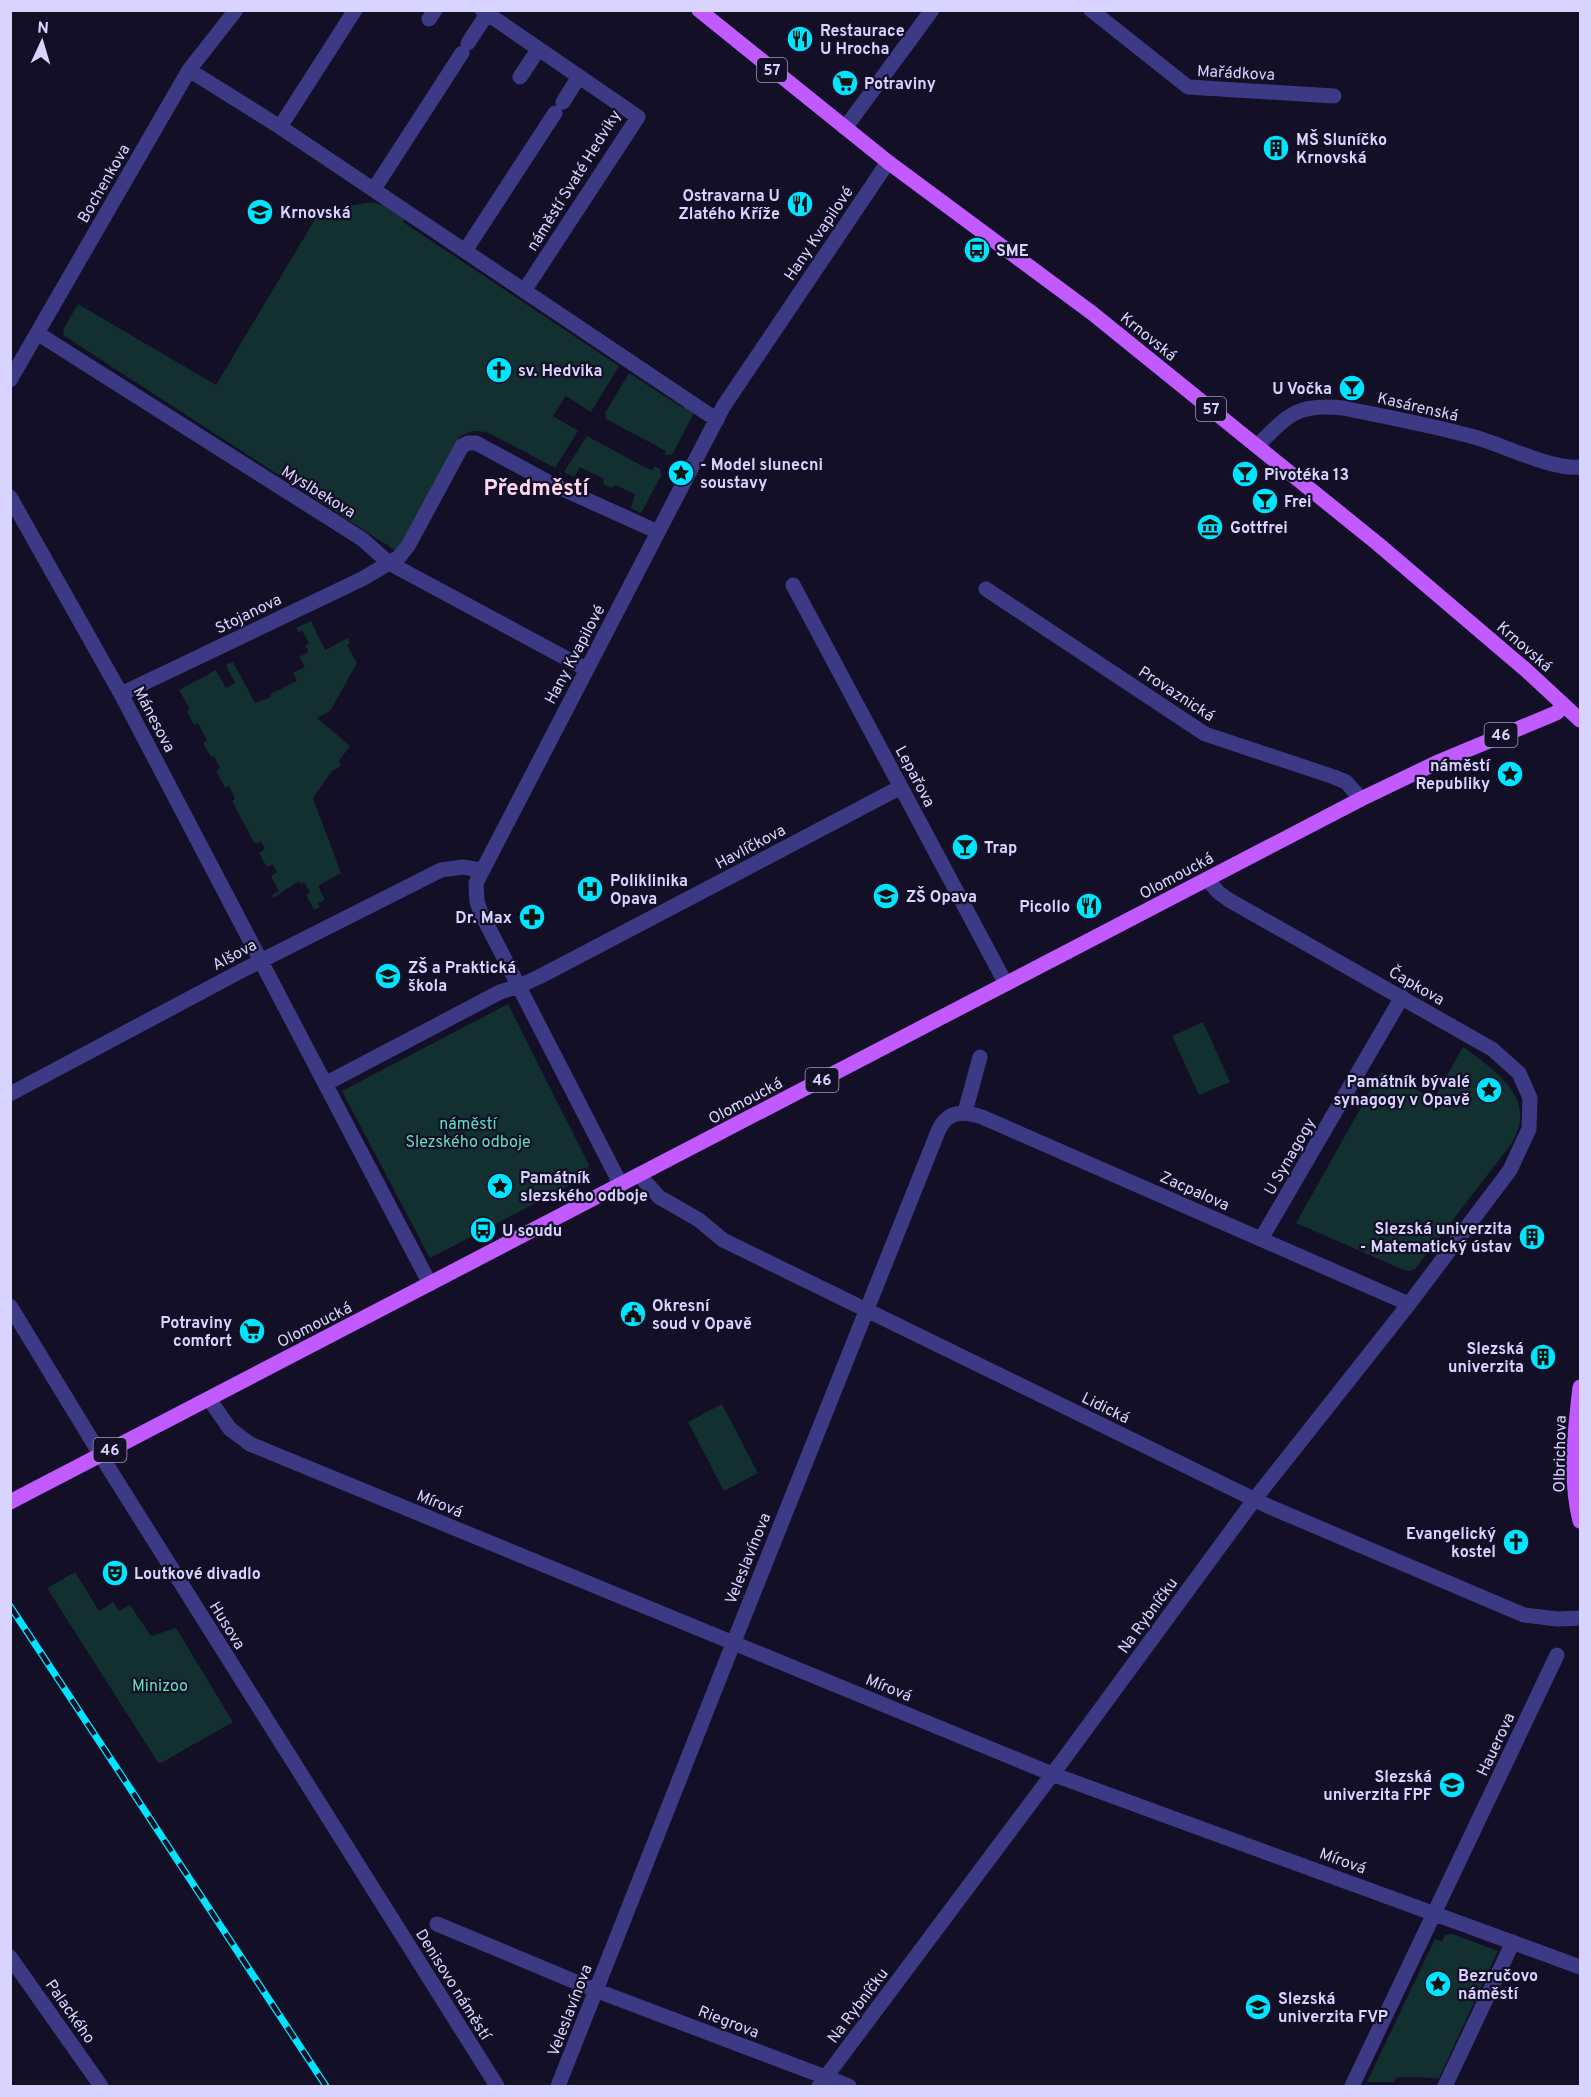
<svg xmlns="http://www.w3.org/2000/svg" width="1591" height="2097" font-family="Overpass,sans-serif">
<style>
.green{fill:#12302f}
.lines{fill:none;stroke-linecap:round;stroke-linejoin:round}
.minor{stroke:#3d3a85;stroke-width:15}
.major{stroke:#c25bff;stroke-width:15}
.rail-casing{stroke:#00e5ff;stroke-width:7}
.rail{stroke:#130f26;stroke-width:4.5;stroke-dasharray:14;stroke-linecap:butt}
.labels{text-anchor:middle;stroke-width:4.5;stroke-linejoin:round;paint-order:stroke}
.shield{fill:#130f26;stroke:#9e99be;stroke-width:1.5}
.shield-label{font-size:15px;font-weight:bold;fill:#d9d4ff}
.poi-label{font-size:16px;font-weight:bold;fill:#d9d4ff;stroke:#130f26;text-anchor:start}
.street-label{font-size:16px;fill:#d9d4ff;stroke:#130f26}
.park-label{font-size:16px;fill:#5fe0c0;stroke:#130f26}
.district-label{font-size:22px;font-weight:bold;fill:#ffd6f0;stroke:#130f26}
</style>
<rect width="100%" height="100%" fill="#130f26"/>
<path class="green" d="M372 202 409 213 403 222 619 366 591 412 566 396 553 416 578 431 555 468 487 432 472 431 459 437 413 528 396 551 63 335 64 328 78 304 216 385 320 211Z
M629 373 683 408 687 403 696 409 672 455H665L666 451 606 419 605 413Z
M587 436 646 468 653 470 654 466 660 469 661 476 641 513 631 508 635 494 615 485 612 488 603 484 604 479 580 467 574 477 564 472Z
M311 621 325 650 348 638 350 643 347 645 357 663 330 711 317 718 350 746 339 761 341 766 332 771 313 798 341 873 318 886 325 900 318 903 320 907 314 910 306 895 310 893 304 882 300 884 299 881 273 898 272 895 279 891 271 876 277 872 273 864 267 867 259 853 265 849 261 841 255 844 232 801 235 799 229 786 225 788 216 771 220 768 214 756 211 757 203 743 207 740 198 723 194 725 187 711 190 709 179 690 216 670 226 688 235 683 226 665 233 662 255 703 271 697V694L297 681 293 673 305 667 299 657 307 653 308 650 305 646 309 643 302 631 298 632 296 628Z
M508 1004 589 1165 584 1178 430 1258 342 1091Z
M1203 1022 1230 1082 1199 1095 1172 1036Z
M1463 1047C1498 1072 1541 1101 1509 1147L1415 1269 1410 1271 1404 1270 1296 1223 1381 1072 1434 1099Z
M722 1404 758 1473 724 1491 688 1422Z
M75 1572 99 1611 113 1602 119 1611 130 1605 151 1636 176 1628 233 1722 159 1764 47 1588Z
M1453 1934 1498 1951 1439 2078 1397 2077 1394 2082H1367L1435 1939 1442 1941 1445 1935Z"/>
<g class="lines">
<path class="minor" d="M482 10 638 117 524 291
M1091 10 1188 87 1334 96
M429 19 435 10
M468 43 487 14
M189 70 280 127 717 420
M520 77 538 50
M563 102 578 78
M280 127 355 10
M845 128 932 10
M374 189 462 53
M465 251 555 113
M37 333 362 539 389 563 586 669
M10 380 189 70 236 10
M1257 446C1288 415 1297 403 1343 408 1387 417 1431 425 1474 437 1504 445 1551 470 1580 467
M10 497 121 694 430 1284
M793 585 1006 984
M986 589 1205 734 1334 777 1346 782 1361 799
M121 694 362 579 399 557 408 546 462 446 468 443H476L554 485 658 532
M325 1084 500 992 519 986 539 977 901 787
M10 1094 241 971 441 870 463 867 481 870
M965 1112 980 1057
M639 1175 659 1197 699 1220 723 1240 1270 1507 1524 1615 1557 1619 1580 1618
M621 1185 481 913 477 902 476 883 723 407 888 162
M1261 1239 1402 997
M10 1306 113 1475 497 2086
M209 1399 230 1429 250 1444 1052 1774 1580 1967
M437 1924 595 1990 849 2086
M10 1957 101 2086
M558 2086 729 1654 939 1129C949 1110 964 1111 982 1117L1409 1304
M819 2086 1066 1756 1254 1500 1409 1304 1510 1170 1529 1129 1530 1098 1519 1073 1492 1049 1229 900 1218 892 1207 879
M1352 2086 1557 1655
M1445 2086 1513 1942"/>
<path class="major" d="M699 10 888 162 1092 313 1378 544 1526 670 1580 720
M1580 1387C1575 1431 1569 1477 1580 1521
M10 1502 1361 799 1436 763 1556 713 1564 706"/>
<defs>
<path id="rail" d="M10 1606 326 2086"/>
</defs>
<use href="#rail" class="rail-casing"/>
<use href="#rail" class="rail"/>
</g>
<defs>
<symbol id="restaurant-disc" viewBox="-11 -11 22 22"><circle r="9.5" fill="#00e5ff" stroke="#130f26"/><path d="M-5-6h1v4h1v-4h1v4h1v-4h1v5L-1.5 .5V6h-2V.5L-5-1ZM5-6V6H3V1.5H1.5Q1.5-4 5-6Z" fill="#111"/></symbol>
<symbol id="supermarket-disc" viewBox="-11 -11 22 22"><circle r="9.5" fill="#00e5ff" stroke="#130f26"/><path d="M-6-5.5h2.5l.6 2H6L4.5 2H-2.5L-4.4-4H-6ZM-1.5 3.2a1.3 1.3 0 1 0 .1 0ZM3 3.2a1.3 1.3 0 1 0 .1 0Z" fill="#111"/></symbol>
<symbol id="building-disc" viewBox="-11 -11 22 22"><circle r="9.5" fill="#00e5ff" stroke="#130f26"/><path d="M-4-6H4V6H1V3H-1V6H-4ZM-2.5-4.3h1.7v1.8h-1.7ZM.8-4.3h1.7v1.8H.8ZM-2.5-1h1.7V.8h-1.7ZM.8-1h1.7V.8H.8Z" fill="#111"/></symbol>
<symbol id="school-disc" viewBox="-11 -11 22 22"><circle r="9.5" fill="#00e5ff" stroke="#130f26"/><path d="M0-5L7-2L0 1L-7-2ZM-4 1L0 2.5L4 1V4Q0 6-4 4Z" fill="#111"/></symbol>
<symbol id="bus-disc" viewBox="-11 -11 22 22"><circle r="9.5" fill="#00e5ff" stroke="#130f26"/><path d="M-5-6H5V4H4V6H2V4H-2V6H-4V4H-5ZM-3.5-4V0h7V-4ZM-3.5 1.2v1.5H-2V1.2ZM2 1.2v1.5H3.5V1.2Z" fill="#111"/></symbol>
<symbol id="church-disc" viewBox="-11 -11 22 22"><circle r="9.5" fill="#00e5ff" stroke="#130f26"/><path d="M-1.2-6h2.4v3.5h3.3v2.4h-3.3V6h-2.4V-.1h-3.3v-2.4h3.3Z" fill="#111"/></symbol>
<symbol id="bar-disc" viewBox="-11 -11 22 22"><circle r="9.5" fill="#00e5ff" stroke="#130f26"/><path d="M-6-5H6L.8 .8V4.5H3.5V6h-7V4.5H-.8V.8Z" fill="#111"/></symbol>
<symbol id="sight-disc" viewBox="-11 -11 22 22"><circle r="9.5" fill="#00e5ff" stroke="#130f26"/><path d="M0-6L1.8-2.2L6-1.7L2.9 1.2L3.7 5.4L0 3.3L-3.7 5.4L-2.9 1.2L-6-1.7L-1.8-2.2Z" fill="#111"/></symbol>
<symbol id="museum-disc" viewBox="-11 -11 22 22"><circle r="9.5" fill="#00e5ff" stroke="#130f26"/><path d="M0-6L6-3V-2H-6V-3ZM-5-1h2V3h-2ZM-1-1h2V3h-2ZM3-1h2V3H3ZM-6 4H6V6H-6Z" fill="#111"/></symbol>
<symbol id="hospital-disc" viewBox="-11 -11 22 22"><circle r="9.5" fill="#00e5ff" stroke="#130f26"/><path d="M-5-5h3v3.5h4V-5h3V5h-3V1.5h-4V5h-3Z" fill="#111"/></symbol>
<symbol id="pharmacy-disc" viewBox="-11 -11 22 22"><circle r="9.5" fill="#00e5ff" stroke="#130f26"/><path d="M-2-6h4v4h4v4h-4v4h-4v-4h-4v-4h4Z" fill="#111"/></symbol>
<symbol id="civic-disc" viewBox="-11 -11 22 22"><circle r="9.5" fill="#00e5ff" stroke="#130f26"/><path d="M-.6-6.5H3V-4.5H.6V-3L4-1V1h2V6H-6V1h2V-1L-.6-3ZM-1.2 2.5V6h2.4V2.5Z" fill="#111"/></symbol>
<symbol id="theatre-disc" viewBox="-11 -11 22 22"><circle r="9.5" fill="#00e5ff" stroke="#130f26"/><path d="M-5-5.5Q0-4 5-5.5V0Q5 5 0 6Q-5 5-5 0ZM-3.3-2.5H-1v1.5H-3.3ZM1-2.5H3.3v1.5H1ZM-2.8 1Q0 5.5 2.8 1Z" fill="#111"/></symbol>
<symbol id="university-disc" viewBox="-11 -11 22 22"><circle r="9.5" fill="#00e5ff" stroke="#130f26"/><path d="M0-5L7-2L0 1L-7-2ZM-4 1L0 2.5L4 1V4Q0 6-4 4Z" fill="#111"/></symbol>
</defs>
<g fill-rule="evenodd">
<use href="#restaurant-disc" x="785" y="24" width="30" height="30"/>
<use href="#supermarket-disc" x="830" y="68" width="30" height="30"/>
<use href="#building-disc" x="1261" y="133" width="30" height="30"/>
<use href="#restaurant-disc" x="785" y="189" width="30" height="30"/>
<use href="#school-disc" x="245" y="197" width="30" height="30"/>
<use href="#bus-disc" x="962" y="235" width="30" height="30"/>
<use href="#church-disc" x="484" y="355" width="30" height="30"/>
<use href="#bar-disc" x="1337" y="373" width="30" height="30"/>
<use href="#sight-disc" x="666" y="458" width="30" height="30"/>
<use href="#bar-disc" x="1230" y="459" width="30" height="30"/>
<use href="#bar-disc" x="1250" y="486" width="30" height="30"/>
<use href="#museum-disc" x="1195" y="512" width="30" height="30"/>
<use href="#sight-disc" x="1495" y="759" width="30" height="30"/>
<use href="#bar-disc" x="950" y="832" width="30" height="30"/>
<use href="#hospital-disc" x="575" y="874" width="30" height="30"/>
<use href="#school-disc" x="871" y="881" width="30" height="30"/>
<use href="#restaurant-disc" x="1074" y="891" width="30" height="30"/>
<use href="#pharmacy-disc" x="517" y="902" width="30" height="30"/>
<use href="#school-disc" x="373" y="961" width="30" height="30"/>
<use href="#sight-disc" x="1474" y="1075" width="30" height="30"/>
<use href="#sight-disc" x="485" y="1171" width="30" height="30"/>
<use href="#bus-disc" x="468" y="1215" width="30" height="30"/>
<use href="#building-disc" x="1517" y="1222" width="30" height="30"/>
<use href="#civic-disc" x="618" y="1299" width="30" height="30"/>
<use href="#supermarket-disc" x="237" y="1316" width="30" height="30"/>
<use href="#building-disc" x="1528" y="1342" width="30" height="30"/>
<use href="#church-disc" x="1501" y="1527" width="30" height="30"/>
<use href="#theatre-disc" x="100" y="1558" width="30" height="30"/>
<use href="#university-disc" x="1437" y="1770" width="30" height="30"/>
<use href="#sight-disc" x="1423" y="1969" width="30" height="30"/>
<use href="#university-disc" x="1243" y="1992" width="30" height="30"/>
</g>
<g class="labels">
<g class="shield">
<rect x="757" y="58" width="30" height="24" rx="4.5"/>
<rect x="1196" y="397" width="30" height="24" rx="4.5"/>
<rect x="1484.5" y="723" width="33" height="24" rx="4.5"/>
<rect x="805.5" y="1068" width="33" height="24" rx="4.5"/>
<rect x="93.5" y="1438" width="33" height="24" rx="4.5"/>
</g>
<g class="shield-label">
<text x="772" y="75">57</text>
<text x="1211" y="414">57</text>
<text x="1501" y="740">46</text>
<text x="822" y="1085">46</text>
<text x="110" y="1455">46</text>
</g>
<g class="poi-label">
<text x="820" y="36">Restaurace<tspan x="820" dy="18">U Hrocha</tspan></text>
<text x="864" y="89">Potraviny</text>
<text x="1296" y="145">MŠ Sluníčko<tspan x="1296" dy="18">Krnovská</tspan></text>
<text x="780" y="201" text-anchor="end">Ostravarna U<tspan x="780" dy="18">Zlatého Kříže</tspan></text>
<text x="280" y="218">Krnovská</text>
<text x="996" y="256">SME</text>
<text x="518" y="376">sv. Hedvika</text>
<text x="1332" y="394" text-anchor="end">U Vočka</text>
<text x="700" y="470">- Model slunecni<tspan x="700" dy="18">soustavy</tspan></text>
<text x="1264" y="480">Pivotéka 13</text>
<text x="1284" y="507">Frei</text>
<text x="1230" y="533">Gottfrei</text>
<text x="1490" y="771" text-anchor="end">náměstí<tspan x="1490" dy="18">Republiky</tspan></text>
<text x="984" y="853">Trap</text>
<text x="610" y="886">Poliklinika<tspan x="610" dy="18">Opava</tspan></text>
<text x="906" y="902">ZŠ Opava</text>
<text x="1070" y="912" text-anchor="end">Picollo</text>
<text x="512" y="923" text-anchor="end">Dr. Max</text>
<text x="408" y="973">ZŠ a Praktická<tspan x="408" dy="18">škola</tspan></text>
<text x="1470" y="1087" text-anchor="end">Památník bývalé<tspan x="1470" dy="18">synagogy v Opavě</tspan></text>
<text x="520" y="1183">Památník<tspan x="520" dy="18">slezského odboje</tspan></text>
<text x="1512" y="1234" text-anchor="end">Slezská univerzita<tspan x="1512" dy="18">- Matematický ústav</tspan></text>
<text x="502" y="1236">U soudu</text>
<text x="652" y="1311">Okresní<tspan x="652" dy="18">soud v Opavě</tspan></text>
<text x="232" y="1328" text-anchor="end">Potraviny<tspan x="232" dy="18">comfort</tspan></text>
<text x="1524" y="1354" text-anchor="end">Slezská<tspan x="1524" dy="18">univerzita</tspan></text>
<text x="1496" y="1539" text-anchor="end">Evangelický<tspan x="1496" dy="18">kostel</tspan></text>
<text x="134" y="1579">Loutkové divadlo</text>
<text x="1432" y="1782" text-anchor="end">Slezská<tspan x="1432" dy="18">univerzita FPF</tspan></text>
<text x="1458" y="1981">Bezručovo<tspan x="1458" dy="18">náměstí</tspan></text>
<text x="1278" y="2004">Slezská<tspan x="1278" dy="18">univerzita FVP</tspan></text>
</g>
<g class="street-label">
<text transform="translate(1236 72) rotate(3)" y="6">Mařádkova</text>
<text transform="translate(573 180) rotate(-58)" y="6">náměstí Svaté Hedviky</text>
<text transform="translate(103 183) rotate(-60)" y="6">Bochenkova</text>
<text transform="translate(818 233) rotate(-56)" y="6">Hany Kvapilové</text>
<text transform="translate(1149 336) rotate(39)" y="6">Krnovská</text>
<text transform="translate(1418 406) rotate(13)" y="6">Kasárenská</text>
<text transform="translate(319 491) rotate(32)" y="6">Myslbekova</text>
<text transform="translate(248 613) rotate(-26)" y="6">Stojanova</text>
<text transform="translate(1525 646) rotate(41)" y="6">Krnovská</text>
<text transform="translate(574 654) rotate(-62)" y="6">Hany Kvapilové</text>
<text transform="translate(1177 693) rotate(33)" y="6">Provaznická</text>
<text transform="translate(155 719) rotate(62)" y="6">Mánesova</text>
<text transform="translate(916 776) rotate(62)" y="6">Lepařova</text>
<text transform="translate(750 846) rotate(-28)" y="6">Havlíčkova</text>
<text transform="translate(1176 875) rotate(-28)" y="6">Olomoucká</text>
<text transform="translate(234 954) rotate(-28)" y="6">Alšova</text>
<text transform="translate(1417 985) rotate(30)" y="6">Čapkova</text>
<text transform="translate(745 1100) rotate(-28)" y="6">Olomoucká</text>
<text transform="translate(1289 1156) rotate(-60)" y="6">U Synagogy</text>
<text transform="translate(1195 1190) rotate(24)" y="6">Zacpalova</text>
<text transform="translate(314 1324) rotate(-27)" y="6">Olomoucká</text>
<text transform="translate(1106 1407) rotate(26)" y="6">Lidická</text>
<text transform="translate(1559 1454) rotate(-89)" y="6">Olbrichova</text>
<text transform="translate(440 1503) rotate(22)" y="6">Mírová</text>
<text transform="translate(747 1558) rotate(-68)" y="6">Veleslavínova</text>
<text transform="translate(1147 1615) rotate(-54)" y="6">Na Rybníčku</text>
<text transform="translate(228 1625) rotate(58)" y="6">Husova</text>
<text transform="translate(889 1687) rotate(22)" y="6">Mírová</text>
<text transform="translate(1495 1744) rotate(-65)" y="6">Hauerova</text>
<text transform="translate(1343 1860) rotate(20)" y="6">Mírová</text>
<text transform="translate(454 1984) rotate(58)" y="6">Denisovo náměstí</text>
<text transform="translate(857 2005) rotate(-53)" y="6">Na Rybníčku</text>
<text transform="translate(569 2010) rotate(-69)" y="6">Veleslavínova</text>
<text transform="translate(71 2011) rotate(55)" y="6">Palackého</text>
<text transform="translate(729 2021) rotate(21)" y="6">Riegrova</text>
</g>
<g class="park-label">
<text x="468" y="1129">náměstí<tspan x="468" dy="18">Slezského odboje</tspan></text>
<text x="160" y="1691">Minizoo</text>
</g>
<g class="district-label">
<text x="536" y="495">Předměstí</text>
</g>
</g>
<rect width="1591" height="2097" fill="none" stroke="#d9d4ff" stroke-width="24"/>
<g transform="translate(42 42) rotate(4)" stroke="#130f26" stroke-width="4.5" paint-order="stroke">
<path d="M0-4.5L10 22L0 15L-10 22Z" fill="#d9d4ff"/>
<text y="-9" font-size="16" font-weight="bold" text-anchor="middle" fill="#d9d4ff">N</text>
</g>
</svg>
